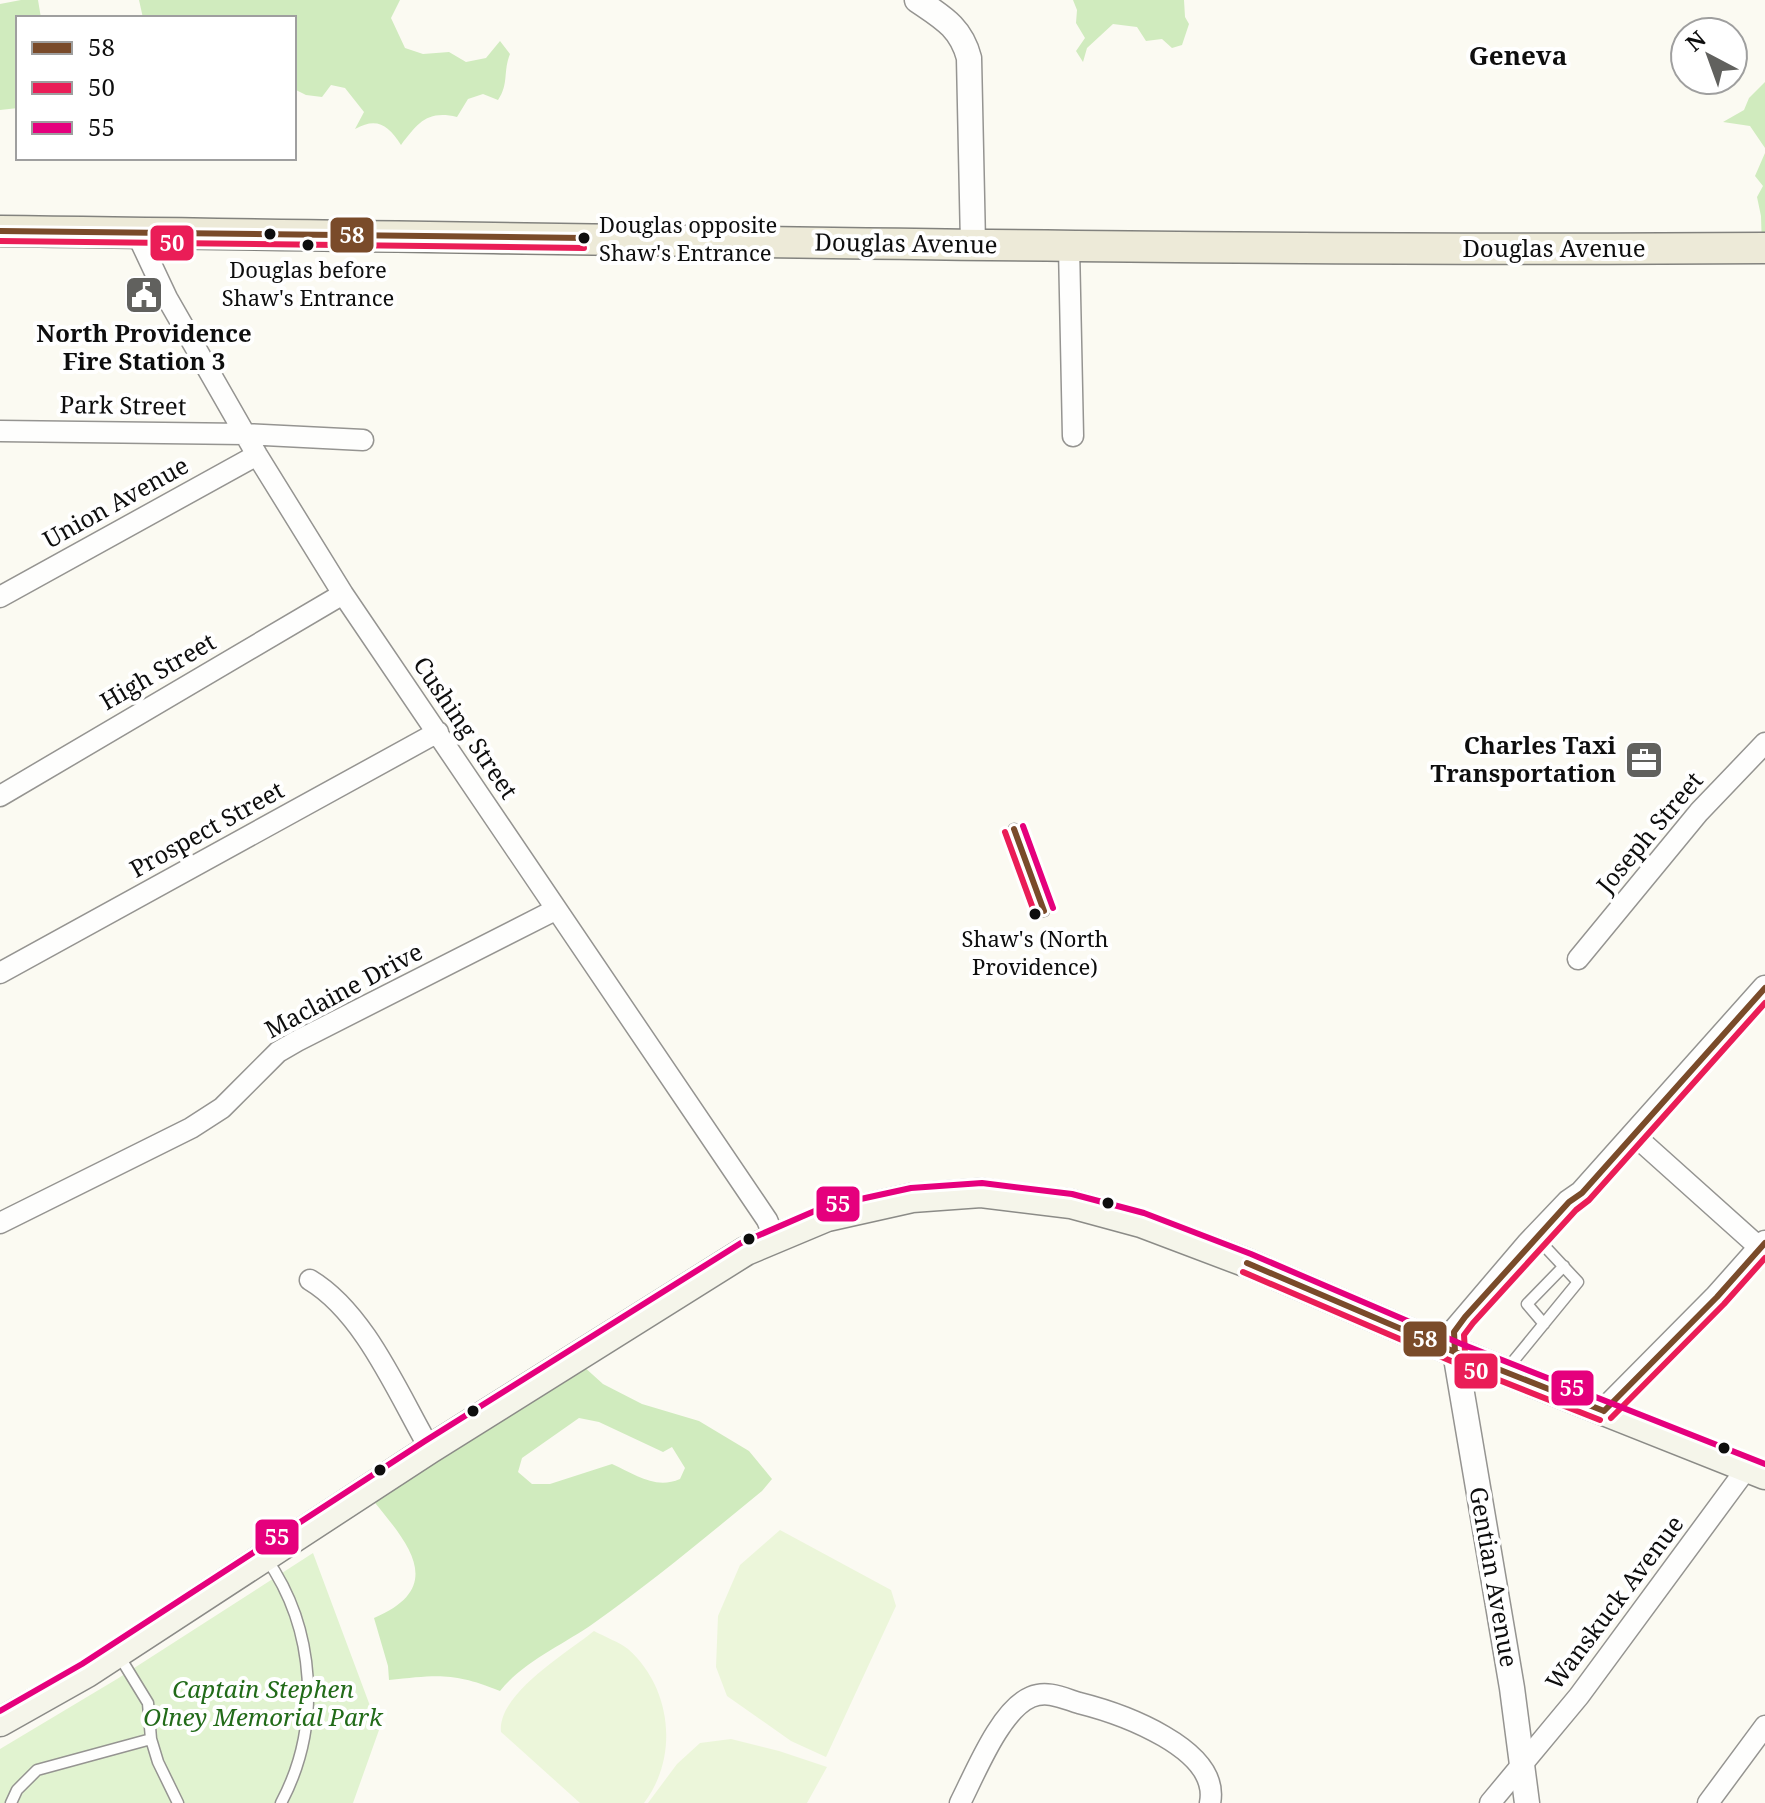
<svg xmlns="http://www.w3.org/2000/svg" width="1765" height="1803" font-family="'Noto Serif',serif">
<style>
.green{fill:#e1f3d0}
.forest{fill:#d0ebbe;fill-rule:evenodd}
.pitch{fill:#ecf6da}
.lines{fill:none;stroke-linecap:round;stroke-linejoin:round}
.service-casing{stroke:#959491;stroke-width:13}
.minor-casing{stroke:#959491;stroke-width:23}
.tertiary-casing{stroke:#959491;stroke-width:27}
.secondary-casing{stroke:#8b8b87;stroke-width:31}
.primary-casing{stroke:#82827e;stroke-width:33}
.service{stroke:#fefefd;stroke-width:10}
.minor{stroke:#fefefd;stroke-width:20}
.tertiary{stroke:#fefefd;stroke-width:24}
.secondary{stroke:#f5f5ea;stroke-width:28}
.primary{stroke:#edead8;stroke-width:30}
.bus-1-casing{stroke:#fff;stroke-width:12}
.bus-2-casing{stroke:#fff;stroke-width:12}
.bus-3-casing{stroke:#fff;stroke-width:12}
.bus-1{stroke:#7a4b2a;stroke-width:6}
.bus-2{stroke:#ea1d57;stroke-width:6}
.bus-3{stroke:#e5007d;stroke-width:6}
.bus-dot{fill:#0e0e0e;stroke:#fff;stroke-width:3}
.labels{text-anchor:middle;stroke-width:8;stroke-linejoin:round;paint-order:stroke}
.bus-label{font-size:22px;fill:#0e0e0e;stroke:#fff}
.street-label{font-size:24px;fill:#0e0e0e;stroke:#fff}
.poi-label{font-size:24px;font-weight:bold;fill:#0e0e0e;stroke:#fff}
.park-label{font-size:24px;font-style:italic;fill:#226b19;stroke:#fff}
.neighbourhood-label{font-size:26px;font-weight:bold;fill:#0e0e0e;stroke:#fff}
.line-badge{stroke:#fff;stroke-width:3}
.badge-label{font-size:22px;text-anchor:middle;font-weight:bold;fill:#fff}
</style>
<rect width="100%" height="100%" fill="#fbfaf2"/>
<path class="green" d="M313 1553 379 1730 353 1803H0V1749L117 1679Z"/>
<path class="forest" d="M21 0H38L41 18H18V108L0 110V4Z
M139 0H400L391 18 405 48 423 54 449 52 466 62 486 58 500 41 510 54C503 71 509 84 498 100L483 94 468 99 457 117C427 110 418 123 401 145 388 125 377 117 355 129L364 112 345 88 331 85 322 97 306 95 294 89V18H143Z
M1073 0H1184L1185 17 1189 24 1182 45 1172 48 1162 39 1146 41 1137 27 1113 24 1087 48 1083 62 1076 51 1085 38 1076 23 1077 10Z
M1765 82V148L1750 126 1723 122 1744 110 1749 98Z
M1765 153V251L1762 249 1761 216 1757 197 1763 186 1755 176Z
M572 1356 603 1384 642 1404 699 1421 749 1451 772 1479 762 1491C707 1536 652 1582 594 1623 563 1645 524 1661 500 1691 453 1672 438 1675 389 1680L388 1666 374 1618C453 1585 401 1536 367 1493ZM579 1418 599 1422 663 1452 672 1447 685 1468 680 1479C655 1490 635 1474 612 1464L550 1484H532L518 1472 522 1458Z"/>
<path class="pitch" d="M780 1530 891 1590 896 1606 826 1757 791 1741 727 1696 716 1667 718 1616 740 1565Z
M594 1631C605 1637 619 1642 628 1649 672 1688 679 1757 644 1803H580L501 1732C497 1694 567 1653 594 1631Z
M731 1739 779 1751 827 1767 807 1803H648L677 1764 700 1743Z"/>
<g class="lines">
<defs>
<path id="service" d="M1014 829 1044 911
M1544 1324 1527 1304 1564 1266
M1506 1370 1578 1282 1536 1237
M266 1558C316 1629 322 1726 281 1803
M151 1739 158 1762 178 1803
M11 1803 17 1790 37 1770 151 1739 148 1703 118 1654"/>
<path id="minor" d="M136 232 167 298 257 455 343 594 767 1220 775 1239
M1069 247 1073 436
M0 431 245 434 363 440
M0 597 257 455
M0 796 343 594
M1578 959 1699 812 1765 743
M0 973 438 732
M1634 1135 1760 1248
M0 1223 191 1128 222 1108 278 1052 297 1041 555 910
M310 1280C365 1313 398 1394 430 1449
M960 1803C975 1774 1000 1710 1031 1697 1047 1690 1063 1698 1079 1703 1119 1713 1221 1748 1210 1803
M1490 1803 1579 1696 1747 1468
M1708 1803 1765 1726"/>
<path id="tertiary" d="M917 0C942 17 961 27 969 58L973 244
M1604 1411 1717 1297 1765 1243
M1527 1803 1512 1688 1455 1352 1454 1332 1529 1244 1569 1202 1582 1193 1765 988"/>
<path id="secondary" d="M0 1722 87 1673 430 1449 746 1251 827 1217 912 1198 981 1193 1071 1204 1141 1223 1247 1263 1455 1352 1765 1475"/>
<path id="primary" d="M0 231C588 238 1177 252 1765 248"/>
</defs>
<use href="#service" class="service-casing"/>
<use href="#minor" class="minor-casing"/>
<use href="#tertiary" class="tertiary-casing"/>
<use href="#secondary" class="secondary-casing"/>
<use href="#primary" class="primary-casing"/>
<use href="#service" class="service"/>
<use href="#minor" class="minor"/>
<use href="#tertiary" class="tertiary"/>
<use href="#secondary" class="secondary"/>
<use href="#primary" class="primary"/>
<defs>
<path id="bus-1" d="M0 231 584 238
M1014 829 1044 911
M1247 1263 1455 1352 1604 1411
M1455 1352 1454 1332 1465 1317 1569 1202 1582 1193 1765 988
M1604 1411 1717 1297 1765 1243"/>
<path id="bus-2" d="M0 241 584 248
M1005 832 1035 914
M1243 1272 1451 1361 1600 1420
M1465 1352 1464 1335 1473 1323 1576 1210 1589 1200 1765 1003
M1611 1418 1724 1304 1765 1258"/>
<path id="bus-3" d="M1023 826 1053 908
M0 1711 82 1664 425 1441 741 1243 824 1207 911 1188 982 1183 1072 1194 1144 1213 1251 1254 1459 1343 1765 1464"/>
</defs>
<use href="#bus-1" class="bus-1-casing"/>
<use href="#bus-2" class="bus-2-casing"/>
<use href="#bus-3" class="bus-3-casing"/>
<use href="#bus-1" class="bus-1"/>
<use href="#bus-2" class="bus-2"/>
<use href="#bus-3" class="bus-3"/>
</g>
<defs>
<symbol id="civic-square" viewBox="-11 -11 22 22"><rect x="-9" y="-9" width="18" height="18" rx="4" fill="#61615e" stroke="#fff"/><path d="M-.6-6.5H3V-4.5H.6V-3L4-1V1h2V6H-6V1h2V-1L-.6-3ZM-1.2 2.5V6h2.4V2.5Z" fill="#fff"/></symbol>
<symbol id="office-square" viewBox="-11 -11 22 22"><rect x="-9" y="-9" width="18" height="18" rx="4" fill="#61615e" stroke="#fff"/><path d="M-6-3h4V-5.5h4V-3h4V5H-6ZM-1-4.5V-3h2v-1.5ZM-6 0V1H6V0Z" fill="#fff"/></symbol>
</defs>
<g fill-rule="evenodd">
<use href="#civic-square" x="122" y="273" width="44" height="44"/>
<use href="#office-square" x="1622" y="738" width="44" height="44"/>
</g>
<g class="bus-dot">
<circle cx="270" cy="234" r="7"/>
<circle cx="584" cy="238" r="7"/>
<circle cx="308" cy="245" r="7"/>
<circle cx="1035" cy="914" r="7"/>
<circle cx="1108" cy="1203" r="7"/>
<circle cx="749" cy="1239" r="7"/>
<circle cx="473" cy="1411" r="7"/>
<circle cx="1724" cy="1448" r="7"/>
<circle cx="380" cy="1470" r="7"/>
</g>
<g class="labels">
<g class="bus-label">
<text x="599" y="233" text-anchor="start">Douglas opposite<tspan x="599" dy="28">Shaw's Entrance</tspan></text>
<text x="308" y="278">Douglas before<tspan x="308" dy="28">Shaw's Entrance</tspan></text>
<text x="1035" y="947">Shaw's (North<tspan x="1035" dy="28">Providence)</tspan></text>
</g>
<g class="street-label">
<text transform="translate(906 244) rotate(1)" y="8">Douglas Avenue</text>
<text x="1554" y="257">Douglas Avenue</text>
<text transform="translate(123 406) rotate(1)" y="8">Park Street</text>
<text transform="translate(116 503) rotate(-29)" y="8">Union Avenue</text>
<text transform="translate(158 672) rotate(-30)" y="8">High Street</text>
<text transform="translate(465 728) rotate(56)" y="8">Cushing Street</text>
<text transform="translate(207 830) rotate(-29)" y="8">Prospect Street</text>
<text transform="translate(1650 833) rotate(-50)" y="8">Joseph Street</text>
<text transform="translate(344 991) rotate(-28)" y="8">Maclaine Drive</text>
<text transform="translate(1493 1577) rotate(80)" y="8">Gentian Avenue</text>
<text transform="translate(1615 1603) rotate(-53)" y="8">Wanskuck Avenue</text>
</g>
<g class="poi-label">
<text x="144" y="342">North Providence<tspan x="144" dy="28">Fire Station 3</tspan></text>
<text x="1616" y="754" text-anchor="end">Charles Taxi<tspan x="1616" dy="28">Transportation</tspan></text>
</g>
<g class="park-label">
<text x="263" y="1698">Captain Stephen<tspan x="263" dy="28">Olney Memorial Park</tspan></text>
</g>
<g class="neighbourhood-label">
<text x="1518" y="65">Geneva</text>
</g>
</g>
<g class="line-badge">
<rect x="329" y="216" width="46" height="38" rx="8" fill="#7a4b2a"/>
<rect x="149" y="224" width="46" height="38" rx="8" fill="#ea1d57"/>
<rect x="815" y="1185" width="46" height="38" rx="8" fill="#e5007d"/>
<rect x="1402" y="1320" width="46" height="38" rx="8" fill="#7a4b2a"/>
<rect x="1453" y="1352" width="46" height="38" rx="8" fill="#ea1d57"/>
<rect x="1550" y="1369" width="45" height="38" rx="8" fill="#e5007d"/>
<rect x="254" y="1518" width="46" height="38" rx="8" fill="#e5007d"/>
</g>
<g class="badge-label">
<text x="352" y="243">58</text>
<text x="172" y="251">50</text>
<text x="838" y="1212">55</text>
<text x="1425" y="1347">58</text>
<text x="1476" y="1379">50</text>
<text x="1572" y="1396">55</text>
<text x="277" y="1545">55</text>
</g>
<rect x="16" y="16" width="280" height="144" fill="#ffffff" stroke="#9f9f9f" stroke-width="2"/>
<rect x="32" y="42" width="40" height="12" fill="#7a4b2a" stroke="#9f9f9f" stroke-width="2"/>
<text x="88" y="56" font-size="24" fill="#0e0e0e">58</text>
<rect x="32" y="82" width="40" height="12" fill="#ea1d57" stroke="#9f9f9f" stroke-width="2"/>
<text x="88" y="96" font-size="24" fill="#0e0e0e">50</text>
<rect x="32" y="122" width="40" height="12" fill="#e5007d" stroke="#9f9f9f" stroke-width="2"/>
<text x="88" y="136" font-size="24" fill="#0e0e0e">55</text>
<g transform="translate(1709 56) rotate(319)"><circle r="38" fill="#ffffff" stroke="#9f9f9f" stroke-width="2"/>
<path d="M0-6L14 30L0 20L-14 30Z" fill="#61615e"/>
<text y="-12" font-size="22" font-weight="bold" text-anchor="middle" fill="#0e0e0e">N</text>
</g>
</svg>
